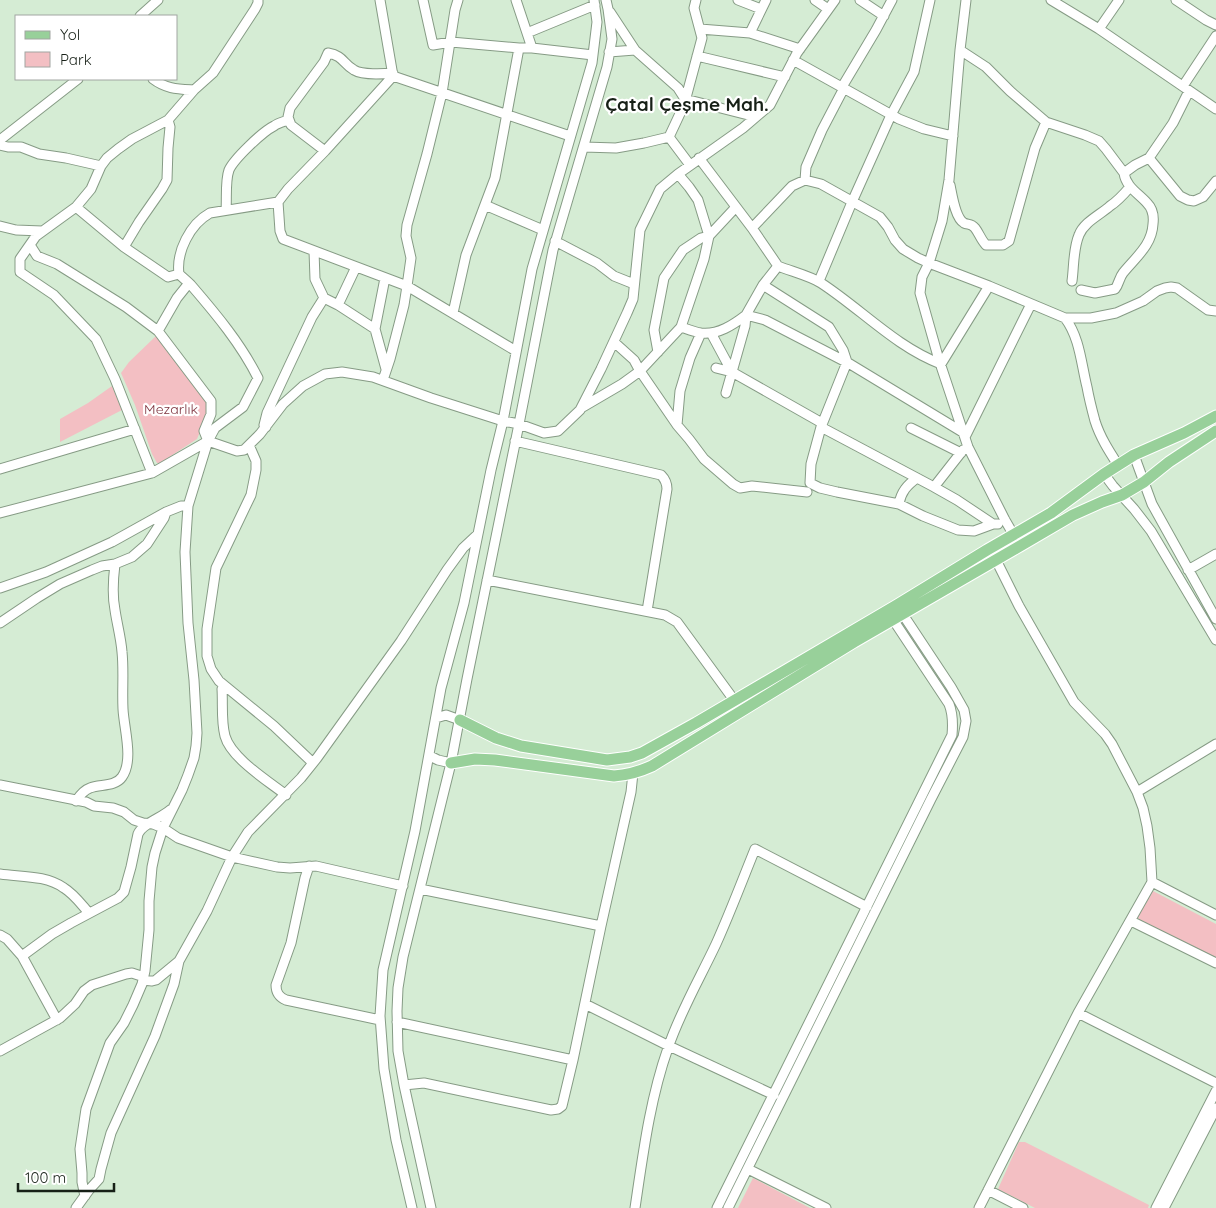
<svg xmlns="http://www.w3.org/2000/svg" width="1216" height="1208" font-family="Quicksand,sans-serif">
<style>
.green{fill:#f3bfc3}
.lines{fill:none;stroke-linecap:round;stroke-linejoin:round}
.minor-casing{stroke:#869b85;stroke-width:11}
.major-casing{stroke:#fff;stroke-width:13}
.minor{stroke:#fff;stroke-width:9}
.major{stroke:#98d09a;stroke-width:11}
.labels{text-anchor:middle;stroke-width:4.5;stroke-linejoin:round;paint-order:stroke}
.park-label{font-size:14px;fill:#7e343f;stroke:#fff}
.district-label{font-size:19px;font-weight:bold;fill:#172017;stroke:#fff}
</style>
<rect width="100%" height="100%" fill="#d5ecd4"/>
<path class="green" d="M156 336 163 343 206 401 208 410 205 420 197 439 160 463H157L152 454 135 405 121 373 129 362Z
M112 386 122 410 60 442V419L88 403Z
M1153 891 1216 924V959L1137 918Z
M1019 1142H1025L1149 1205 1148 1208H1035L998 1189Z
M753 1178 810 1208H738Z"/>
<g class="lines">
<defs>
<path id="minor" d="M258 0V3L255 9 213 73 194 90 168 120 132 139 118 149 107 158 101 166 91 189 76 207 36 236 20 259V272L54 295 96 339 115 379 152 473 208 441 237 451 244 450 260 434 283 404 303 386 325 374 342 372 373 377 431 398 503 421 519 424 544 433 558 431 580 410 601 369 627 313 633 299 640 230 660 189 678 174 743 128 770 105 797 53 835 0
M380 0 393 76
M423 0 433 45 451 42 519 48
M516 0 532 48 593 55
M738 0 761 9
M815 0 828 9
M860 0 884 16
M966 0 960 50 949 180 942 221 929 263 922 277 920 293 939 360 968 447 1005 520 1016 539
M1051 0 1099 29
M1119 0 1099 29 1216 109
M1176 0 1206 20 1216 25
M610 12 635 50 678 88 685 99 756 117
M140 16 158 0
M700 29 750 33 800 49
M527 33 595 5
M750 33 766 0
M960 50 986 67 1010 91 1046 122 1085 135 1099 141 1106 149 1124 173
M609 52 635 50
M697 56 785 77
M793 60 899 119 924 129 953 136
M393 76 325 151 288 189 278 202 280 231 283 239 407 286 516 351
M393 76 570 136
M153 79C166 89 178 89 194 90
M1183 86 1216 36
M842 87 876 30 892 0
M0 140 78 79
M0 145 8 147H21L39 154 66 158 101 166
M584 147 616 148 644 143 669 137
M325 151 291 125 288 117 290 108 324 62 328 53C344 56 342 63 354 70 362 75 383 74 393 73
M699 158 752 228 778 266
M1149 158 1180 196 1188 200 1194 201 1203 197 1216 181
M690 165 669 137 684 105 702 38 694 8 696 0
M805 180 806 167 822 130 844 88
M950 185C952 194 955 218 964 223 968 225 971 223 975 228 979 233 981 240 986 245H1003L1009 241 1035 148 1046 122
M485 205 543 230
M76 207 124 247 168 277 179 274
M226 210C227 199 225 181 229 170 234 159 262 132 274 126 278 123 283 122 288 120
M0 226 16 230 42 231
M752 228 792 186 805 180 821 184 880 217 888 227 895 240 903 249 918 258 929 263 989 286 1065 318C1080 338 1081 363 1087 387 1089 398 1092 410 1095 421 1100 437 1109 451 1118 465
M555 241 597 263 614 276 634 284
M30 245 37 256 57 264 126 307 158 331 211 401V414L204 431 208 441 215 428 243 407 258 378C241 344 216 314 191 285 187 281 183 278 179 274 176 252 190 224 210 213L278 202
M124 247 139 222 162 189 167 180 168 148 170 127 168 120
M314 251 315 279 324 298 338 305 375 329 386 369
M819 281 852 202 891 115 914 72 930 0
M1072 281C1074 267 1073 249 1079 235 1084 222 1100 215 1110 206 1118 201 1124 194 1130 187
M763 285 829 327 843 350 847 362 821 427 811 464 810 483 820 488 837 492 899 504 923 516 958 530 974 531 993 524
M1081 290 1095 293 1115 289C1119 284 1119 278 1123 273 1136 257 1152 245 1153 224 1154 216 1153 209 1147 203 1138 193 1126 187 1124 173L1135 165 1149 158 1173 123 1189 91
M338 305 356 267
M453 313 466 255 495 178 519 48H532
M746 315 765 320 850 364 964 433
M1065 318H1091L1116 313 1143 301 1157 291 1165 288 1171 287 1177 288 1208 310 1216 311
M681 327 704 259 709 236 736 207
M375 329 385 278
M158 331 177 298 189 283
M711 333 732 372
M614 342 634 360 640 371 677 425 689 439 704 459 733 484 740 488 752 486 807 492
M658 352 654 330 664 278 683 250 701 238 709 236 698 200 689 187 678 174
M716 368 732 372 822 423
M383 380 390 359 404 305 407 286 411 258 406 236 407 225 427 154 442 93 455 10 458 0
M726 393 745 326 746 315 763 285 778 266C790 271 810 276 821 283 861 309 896 347 941 364L989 286
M581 408 622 384 640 371 681 327C687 329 694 332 701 333 718 335 733 325 746 315
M677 425 680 391 690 358 701 333
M266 427 264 425 267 413 312 317 324 298
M821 427 934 487 957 500 993 524H998
M911 428 961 453
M965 437 1031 304
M515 441 661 475C665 479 667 483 667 489L647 611
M249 445 256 461V470L251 495 216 568 207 629V656L211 669 219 681 274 726 313 763
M1134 455 1152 504 1216 619
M0 469 135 429
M1104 474 1113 486 1134 509 1151 531 1216 640
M934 487 963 450
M899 504C901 492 907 485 917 478
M0 513 152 473
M1188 570 1216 554
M487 580 665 615 677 622 734 700
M0 588 46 572 112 542 166 512 181 506H188L208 441
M0 623 37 598 60 584 92 570 102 566 115 564 132 557 147 544 164 518 166 512
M224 686 222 689C223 704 221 721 225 736 231 758 268 781 286 795
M436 718 446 715 460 720
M430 756 438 760 451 763
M0 785 86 802 94 806 113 808 124 812 134 820 143 823 153 824 163 828 178 838 232 857 277 867 290 868 316 866 403 886
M1137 792 1216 744
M76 801C80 795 84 790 90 788 100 784 115 787 122 777 134 760 124 729 123 709 122 690 124 671 122 652 121 638 117 624 115 610 112 595 113 580 115 564
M309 866 305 878 291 943 276 985C276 993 279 997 286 1000L380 1020
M0 874C21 877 46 875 64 888 74 894 81 904 89 913
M1152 882 1216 915
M420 889 601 926
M1131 921 1216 963
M0 935 7 939 22 956 57 1020
M22 956 52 934 71 923 118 898 124 892 131 867 138 834C142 824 161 818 170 810
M143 980 152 981 156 980 179 961
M585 1004 669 1046 774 1095
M1078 1013 1216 1083
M397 1022 573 1060
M0 1051 60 1018 75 1004 84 991 92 985 126 974 132 973 144 977
M404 1085 424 1083 551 1110 558 1109 562 1106 573 1060 601 926 631 792 633 773
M748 1169 826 1208
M988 1190 1023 1208
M85 1196 82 1182V1173L80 1149 86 1109 110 1043 124 1023 133 1005 142 984 145 971 149 930V901L152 867 155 853 163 828 182 790 188 775 194 758 196 746 197 733 194 680 188 623 185 552 188 506
M76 1208 89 1190 99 1179 101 1169 111 1133 155 1036 174 984 179 961 207 911 232 857 248 832 301 778 317 758 401 641 447 570 463 548 478 534
M412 1208 396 1140 384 1069 380 1016 383 970 415 831 441 688 464 603 491 470 503 421 532 269 592 63 597 22 594 0
M431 1208 404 1085 398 1051 397 1011 398 988 403 957 451 763 467 679 519 424 553 250 607 67 612 39 608 9 606 0
M635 1208C643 1154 650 1099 668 1048 680 1012 700 978 716 944 730 913 742 881 755 849L867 907
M717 1208 952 735C953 724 953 714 949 704L890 615
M728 1208 931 799 963 737 966 721 964 710 951 687 900 610
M979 1208 1078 1013 1152 882 1150 848 1147 826 1143 808 1137 792 1112 744 1105 734 1074 702 1019 606 996 560
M1156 1208 1216 1091
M1164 1208 1216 1108"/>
<path id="major" d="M460 720 496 738 521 746 607 760 630 757 642 753 696 723 897 605 987 550 1051 513 1104 474 1134 455 1184 433 1216 416
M451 763 475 759 495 760 614 776C628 775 639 772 652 766L854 642 1020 546 1073 515 1102 502 1122 495 1144 482 1169 462 1216 431"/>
</defs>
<use href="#minor" class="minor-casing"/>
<use href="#major" class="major-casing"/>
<use href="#minor" class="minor"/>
<use href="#major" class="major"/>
</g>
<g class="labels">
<g class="park-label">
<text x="171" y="414">Mezarlık</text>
</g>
<g class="district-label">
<text x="687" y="111">Çatal Çeşme Mah.</text>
</g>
</g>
<rect x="15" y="15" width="162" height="65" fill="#ffffff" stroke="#a2a6a2"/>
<rect x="25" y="31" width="25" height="8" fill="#98d09a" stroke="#a2a6a2"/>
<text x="60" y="40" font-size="15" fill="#172017">Yol</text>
<rect x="25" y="52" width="25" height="15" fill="#f3bfc3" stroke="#a2a6a2"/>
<text x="60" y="65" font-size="15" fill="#172017">Park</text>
<path d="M18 1183v8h96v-8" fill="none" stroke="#172017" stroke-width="2.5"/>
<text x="25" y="1183" font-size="15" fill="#172017" stroke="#ffffff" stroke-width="4" paint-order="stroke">100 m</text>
</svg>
